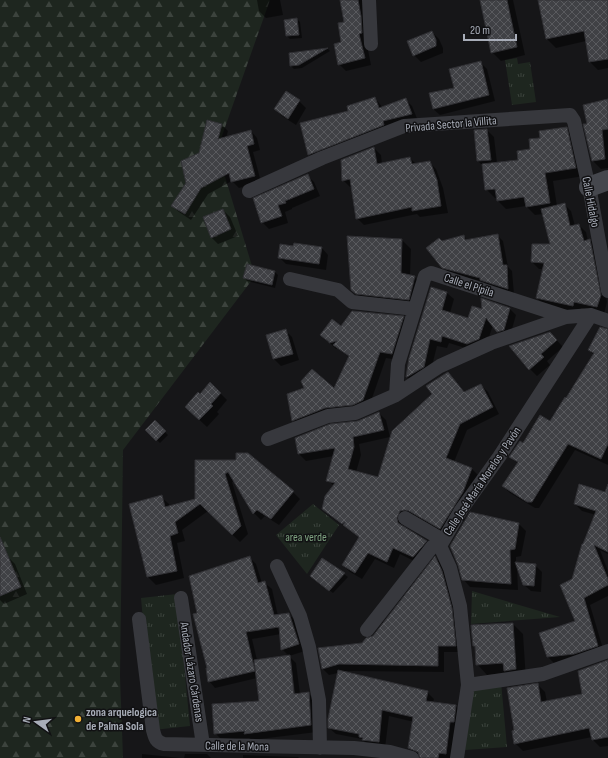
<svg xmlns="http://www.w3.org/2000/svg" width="608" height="758" font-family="'Sofia Sans Condensed',sans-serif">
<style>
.grass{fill:url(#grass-tufts)}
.forest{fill:url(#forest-firs)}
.shadow{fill:#0007;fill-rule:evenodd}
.building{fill:url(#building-cross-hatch);stroke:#303034}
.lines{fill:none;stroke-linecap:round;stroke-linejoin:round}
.street{stroke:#37383d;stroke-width:14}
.secondary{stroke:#45474d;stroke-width:20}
.poi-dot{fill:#f2b134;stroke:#111113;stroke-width:1.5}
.labels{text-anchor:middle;stroke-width:3;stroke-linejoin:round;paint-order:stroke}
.street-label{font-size:12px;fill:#a8adb8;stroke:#111113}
.park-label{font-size:12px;fill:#7fa381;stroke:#111113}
.poi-label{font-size:12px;font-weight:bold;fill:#a8adb8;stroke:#111113;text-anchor:start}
</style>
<defs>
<pattern id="grass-tufts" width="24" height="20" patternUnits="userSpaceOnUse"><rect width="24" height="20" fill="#1e261f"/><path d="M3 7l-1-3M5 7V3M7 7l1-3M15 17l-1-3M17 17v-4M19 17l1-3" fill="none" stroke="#3c433d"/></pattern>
<pattern id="forest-firs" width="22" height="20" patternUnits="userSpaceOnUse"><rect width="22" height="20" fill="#1e261f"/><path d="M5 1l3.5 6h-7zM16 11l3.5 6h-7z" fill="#3c433d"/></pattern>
<pattern id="building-cross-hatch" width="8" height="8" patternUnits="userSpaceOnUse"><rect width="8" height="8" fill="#404145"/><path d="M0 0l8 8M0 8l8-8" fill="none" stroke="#595a5e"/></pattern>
</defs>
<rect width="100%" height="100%" fill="#161618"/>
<path class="grass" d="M517 58 518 64 530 62 536 102 512 105 505 60Z
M313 504 339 525 307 574 276 535Z
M472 591 560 617 471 624Z
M177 594 190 726 153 730 141 598Z
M501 682 507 747 465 750 469 688Z"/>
<path class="forest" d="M0 0H270L217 150 255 276 123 450 120 676 123 758H0Z"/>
<path class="shadow" d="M257 0H280L283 15 266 18 259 11Z
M341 0H367L366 40 371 65 346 71 339 64 345 23Z
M481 0H513L525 55 501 61 492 52Z
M539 0H608V68L598 70 589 61 586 41 556 48 547 39Z
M297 19 300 22 302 38 290 39 287 36Z
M432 32 439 39 443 48V53L421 62 414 55Z
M328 49 330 51 302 68 294 69 291 66 290 54Z
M481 63 487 69 495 101 440 115 433 109Z
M286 93 299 101 306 108 296 125 282 116 275 109Z
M375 98 383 108 405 99 412 106 418 121 316 161 309 154 349 112Z
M608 100V168L601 169 592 160 588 125Z
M221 124 228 131 226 138 251 131 257 138 260 150 253 152 261 182 239 188 232 181 208 194 191 220 179 212 172 206 187 183 200 154Z
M566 128 575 136 584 176 553 181 557 206 564 204 571 211 575 226 579 225 586 232 588 241 590 240 597 247 607 302 604 314 581 308 580 313 544 305 537 298 544 269H539L532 262 551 245 543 214 535 215 526 206 506 209 498 201V197L495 198 486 189 483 166 478 161 475 131 487 130 494 137 497 163 519 160 542 138Z
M374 148 381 155 382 164 410 158 417 165 429 162 436 169 443 188 448 213 420 217 417 214 364 225 357 218 352 187H350L343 180Z
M307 175 314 182 320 196 292 208V209L285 212 288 223 269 229 262 222 255 199Z
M223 210 230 217 238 236 218 244 211 237Z
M497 235 503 241 508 267 512 271 514 294 487 286 484 282 449 273 443 267 442 242 464 236 468 241Z
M402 240 411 249 410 276 414 277 424 286 418 308 361 299 352 289Z
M294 247 322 248 328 255 326 270 286 264 279 257Z
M247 265 275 272 278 275 275 288 247 281 244 277Z
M447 293 454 299 450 313 469 319 483 310 509 308 516 315 510 336 505 338 493 325 486 346 475 351 449 343 447 348 437 346 430 374 414 384 407 377Z
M403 317 410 324 398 360 386 358 369 407 299 427 293 420 334 390 349 357 338 348 336 349 322 335 341 327Z
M285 330 292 337 299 360 281 366 274 359Z
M608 330V465L575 450 539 508H535L510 493 503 486 518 464 511 456 523 444 550 422 567 400 594 355 589 350Z
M550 333 563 347 547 361 550 365 537 376 530 369Z
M448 373 465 393 481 385 488 392 499 414 467 430 454 462 472 469 479 476 448 535 404 521 403 527 426 541 433 548 420 564 400 554 394 568 375 559 362 579 350 572 343 565 360 538 330 516 323 509 334 486 328 480 334 456 306 461 299 454 296 438 358 422 379 413 386 420 390 437 359 444 361 455 356 472 378 478Z
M211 384 227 400 217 412 219 414 207 427 193 414 200 395Z
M155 422 168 435 160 443 147 430Z
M196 461 293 492 300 499 279 525 265 516 261 520 254 513 234 481 232 482 248 534 240 542 208 511 182 530 185 541 177 543 184 578 156 585 148 577 130 505 161 497 169 504 170 507 196 500Z
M608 486V554L600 550 608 571V596L590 605 604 652 555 664 548 657 576 621 573 579 583 545 596 515 582 511 575 504 605 493Z
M470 513 519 524 526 531 521 556 516 557V563L535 565 542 572 541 592 531 591 523 584 517 566 518 590 470 587 463 579Z
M8 557 15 564 27 594 4 604 0 600V561Z
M250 558 256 564 262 583H265L272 589 278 616 289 614 295 621 305 651 289 656 296 663 300 694 308 693 315 700 317 732 252 740 249 738 222 740 215 733 260 702 257 678 215 688 209 681V668L199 613ZM281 634 282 649 289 656 257 660 252 639ZM289 662H291L296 699H294Z
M436 558 442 564 448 579 462 652H444V672L346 671 341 672 427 692 434 699 433 703 456 706 462 713 452 758H433L416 754 409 748 414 722 389 716 385 748 370 747 362 739 336 734 329 728 338 673 329 675 323 669 371 639Z
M323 559 348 577 333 593 315 579Z
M513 624 523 634 526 680 508 673 487 675 477 664 476 648 474 646Z
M608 661V746L600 747 593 740 592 737 523 751 515 743V731L537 684 545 692 547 702 583 695Z
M142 754 181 758H142Z
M185 754H207L211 758H184Z
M243 755 298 757 299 758H243Z"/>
<path class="building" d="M340 0H358L361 16 362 33 359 34 365 58 338 65 334 44 341 42 338 23 344 22Z
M480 0H507L517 47 491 53Z
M538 0H608V59L589 62 584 31 546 39Z
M297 18 299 35 286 36 284 20Z
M432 31 436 40V46L413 56 407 41Z
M328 48 299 65 290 66 289 53Z
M481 61 489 95 433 109 429 93 454 88 449 69Z
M286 91 300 100 288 119 274 109Z
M375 97 379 108 406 98 412 114 383 121 384 125 308 155 300 123 348 111 347 106Z
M608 99V129L602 130 605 159 592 161 583 124H587L583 105Z
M207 120 222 124 218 139 251 130 254 144 247 146 255 176 231 182 229 173 201 188 185 214 171 206 186 183 181 161 199 153Z
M567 127 576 168 545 173 550 203 526 207 524 197 497 201 495 189 485 190 482 164 518 160 517 151 530 149 529 139 540 138 539 131Z
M487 129 491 160 477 161 474 130Z
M374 147 377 164 410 157 412 164 430 161 437 180 441 206 412 211V207L356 219 350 179 342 181 341 160Z
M308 174 314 189 285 201 286 203 278 205 282 216 261 223 253 198Z
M565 203 570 226 579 224 584 241 590 239 601 295 597 307 574 302 573 306 536 298 544 263 531 262 532 244H550L541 209Z
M223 209 231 229 211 238 203 217Z
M498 234 503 265H507L508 289 480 280V278L442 268 426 248 439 238 442 241 464 235 465 240Z
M347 236 402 239 401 273 415 276 409 300 356 294 351 290Z
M294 243 322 247 319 264 278 258 280 244 293 246Z
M247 264 275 271 272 285 243 278Z
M431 287 447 292 442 310 468 318 472 306 482 309 481 298 510 308 504 330 497 332 486 318 479 339 467 344 442 336 441 342 430 339 424 367 407 377H406L409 358Z
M352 311 404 316 392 354 380 352 363 400 353 405 325 408 292 421 287 394 304 388 301 381 312 369 334 388 349 356 333 345 337 341 329 343V342L320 335 332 319 341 326Z
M600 327 608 329V444L601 459 568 444 532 502H527L502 486 518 462 509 457 520 441 523 443 540 415 550 421 565 397 566 398 594 353 588 350Z
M286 329 293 354 273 359 266 335Z
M550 332 557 340 541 354 544 357 529 370 509 346Z
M448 372 464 392 481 384 493 407 460 424 446 458 472 468 463 492 440 529 409 511 405 510 400 511 397 518 398 523 427 541 413 557 393 548 387 562 368 553 355 573 342 565 359 537 343 525 345 522 342 524 322 509 325 496 335 483 326 481 335 448 298 454 295 438 330 424 358 421 379 412 384 430 353 437 354 447 348 469 378 477 392 431 432 394 426 386Z
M210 382 221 393 211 404 213 406 199 420 185 407 198 392 200 394Z
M155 420 166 431 156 441 145 430Z
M236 453H248L294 491 271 519 257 510 253 514 228 472 225 474 241 526 232 535 200 504 175 522 178 533 170 536 177 571 147 577 129 504 162 495 165 507 195 499V460H236Z
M579 484 605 492 608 484V552L594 545 608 579V585L584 598 598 646 574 654 547 657 539 633 575 621 560 585 572 579 582 544H583L596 511 574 504Z
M470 512 519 523 515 549 510 550 511 584 462 580 458 565 450 546Z
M0 537 21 587 0 596Z
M250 556 258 583 265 581 274 615 289 613 299 644 281 650 279 627 246 632 255 671 208 682 206 668H207L193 614 197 613 189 576Z
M435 556 442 571 452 608 456 646H438V666L339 664 322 669 318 648 362 643 366 638 373 636Z
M322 558 345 573 329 591 310 576Z
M515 562 536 564 534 586 523 585Z
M513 623 516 669 504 671 503 663 476 665 475 646H473L471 625Z
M290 655 294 694 309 692 311 725 244 734 245 731 214 734 212 704 259 701 254 660Z
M608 660V737L592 740 589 728 514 744 512 731 514 730 507 688 538 683 541 702 582 694 578 671Z
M338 670 428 691 426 701 456 705 454 722H450L446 754 439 753 438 758H420L418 752 408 748 413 717 382 710 379 742 362 740 363 738 359 737V734L328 728V719Z"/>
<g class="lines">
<path class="street" d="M369 0 371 44
M249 191 322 158 404 126 570 115 574 121 591 197 608 291
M290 279 338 290 352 302 415 309
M396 395 398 364 425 276 431 273 566 317 591 315 608 321
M268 439 328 416 355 413 396 395 440 366 491 343 566 317
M405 518 443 540
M440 546 461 510 499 457 591 315
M440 546 450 568 460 606 468 685 457 758
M277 566 300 616 309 647 319 700 320 748
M181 598 203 745
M139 619 153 730C155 738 156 742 164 744L354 748 390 752 412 758
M367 630 432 547 440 546
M468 685 543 674 608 651"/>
<path class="secondary" d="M589 187 608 180"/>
</g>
<circle class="poi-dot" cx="78" cy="719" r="4"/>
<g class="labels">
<g class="street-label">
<text transform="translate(451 124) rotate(-5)" y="4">Privada Sector la Villita</text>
<text transform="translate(591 202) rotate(79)" y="4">Calle Hidalgo</text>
<text transform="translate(469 285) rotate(18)" y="4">Calle el Pípila</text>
<text transform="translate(482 481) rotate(-56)" y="4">Calle José María Morelos y Pavón</text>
<text transform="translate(192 672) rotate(81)" y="4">Andador Lázaro Cárdenas</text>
<text transform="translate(237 746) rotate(1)" y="4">Calle de la Mona</text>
</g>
<g class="park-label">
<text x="306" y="541">area verde</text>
</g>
<g class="poi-label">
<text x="86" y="716">zona arquelogica<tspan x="86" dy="14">de Palma Sola</tspan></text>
</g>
</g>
<g transform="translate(36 722) rotate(284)" stroke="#111113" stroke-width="3" paint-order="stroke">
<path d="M0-3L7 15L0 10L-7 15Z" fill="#a8adb8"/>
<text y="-6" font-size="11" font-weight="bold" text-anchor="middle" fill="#a8adb8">N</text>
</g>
<path d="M464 34v6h52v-6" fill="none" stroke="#a8adb8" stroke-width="2"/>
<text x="470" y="34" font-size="12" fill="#a8adb8" stroke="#111113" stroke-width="3" paint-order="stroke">20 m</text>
</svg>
